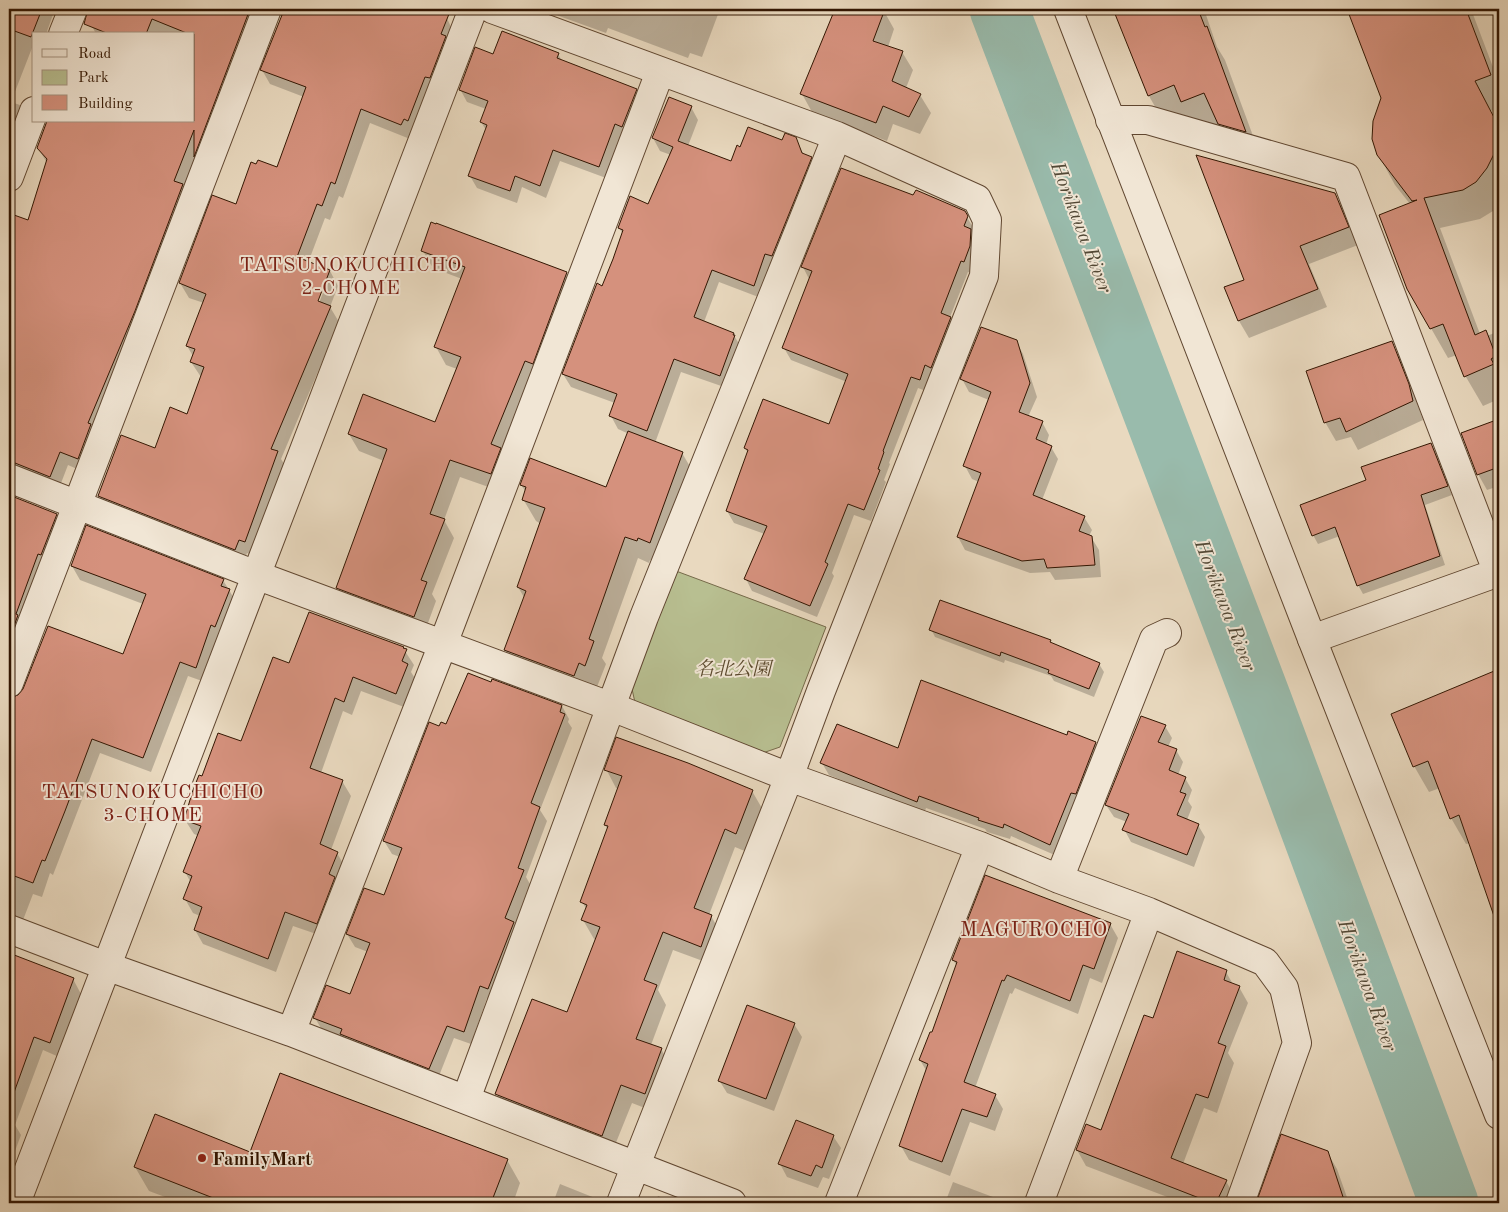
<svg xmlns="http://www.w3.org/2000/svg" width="1508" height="1212" font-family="'Old Standard TT','Noto Serif JP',serif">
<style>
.green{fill:#b8bf91;stroke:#766a4a}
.shadow{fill:#0003;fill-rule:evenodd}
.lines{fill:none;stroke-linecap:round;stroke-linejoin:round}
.river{stroke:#99bbac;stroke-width:59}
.building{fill:#d5917d;stroke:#331602}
.minor-casing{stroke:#604731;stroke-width:30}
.tertiary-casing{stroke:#604731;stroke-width:30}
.minor{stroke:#f1e6d5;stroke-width:28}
.tertiary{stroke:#f1e6d5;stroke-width:28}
.poi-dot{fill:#8f2418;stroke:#f1e6d5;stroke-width:2}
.labels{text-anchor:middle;stroke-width:4;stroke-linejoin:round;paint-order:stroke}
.park-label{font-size:19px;font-style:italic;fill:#5b492d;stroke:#f1e6d5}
.poi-label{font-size:19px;font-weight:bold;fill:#331602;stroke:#f1e6d5;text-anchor:start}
.water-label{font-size:20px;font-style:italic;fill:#524835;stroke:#f1e6d5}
.neighbourhood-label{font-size:20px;letter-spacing:1px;fill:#7a1f14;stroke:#f1e6d5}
.quarter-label{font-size:21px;letter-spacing:1px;fill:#7a1f14;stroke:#f1e6d5}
</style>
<rect width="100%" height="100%" fill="#e9d9bf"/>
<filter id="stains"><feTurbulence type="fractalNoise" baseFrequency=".004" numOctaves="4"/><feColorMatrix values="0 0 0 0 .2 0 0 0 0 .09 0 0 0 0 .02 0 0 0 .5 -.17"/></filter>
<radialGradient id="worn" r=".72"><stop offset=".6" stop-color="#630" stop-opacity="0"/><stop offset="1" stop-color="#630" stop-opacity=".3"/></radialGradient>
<path class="green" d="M676 571 826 627 780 747 757 755 636 707 632 689Z"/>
<path class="shadow" d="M9 9H55L46 34H34V49L32 48 11 102 20 105 28 120 21 137 11 127 9 132Z
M99 9H271L86 473 68 465 58 491 9 480V241L18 217 29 222 47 163 38 148 194 121V34H96L92 26Z
M282 9H443L454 34 410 139 370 123 343 198 339 196 330 220 325 218 308 263 330 271 338 286 330 307 339 322 281 459 286 467 253 556 247 553 243 564 108 511 99 496 155 450 188 415 201 377 191 362 193 356 187 346 204 303 189 298 180 283 236 205 278 169 304 97 270 84 262 70 283 14V10ZM325 280H328L317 308 315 307Z
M547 9H720L702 57 690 53 688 58 608 28 606 33 548 12Z
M837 9H878L884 11 894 29 888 47 902 52 913 70 906 88 920 95 931 113 920 134 893 124 887 141 812 112 802 94Z
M1115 9H1204L1217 47 1225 60 1263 163 1238 156 1220 126 1201 134 1191 117 1167 128 1149 96Z
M1348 9H1471L1499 83V108L1491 111 1499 127V203L1493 211 1480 219 1440 228 1480 334 1487 336 1499 331V399L1483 406 1466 377 1457 355 1448 358 1408 288 1410 204 1395 185 1378 154 1382 98Z
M558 54 562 61 636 90 643 103 606 178 560 161 546 198 522 187 517 203 477 188 470 176 486 130 481 122 486 109 467 102 460 89 494 55Z
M691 107 698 120 688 146 731 163 741 148 795 138 804 155 811 158 819 171 761 298 719 282 704 322 733 334 741 347 727 388 681 372 655 443 682 453 695 475 662 564 650 560 649 563 638 558 602 658 606 664 597 687 591 685 586 697 518 672 505 650 525 599 518 587 541 524 536 521 523 499 526 492 521 485 607 489 629 434 618 429 611 416 615 403 571 387 563 374 603 287 623 234 619 228 649 205 671 155 660 151 653 138Z
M1334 194 1345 211 1358 245 1309 264 1327 307 1249 338 1239 321 1225 288 1246 280Z
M914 197 964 212 974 229 972 233 977 242 976 258 970 273 968 272 950 317 957 329 926 391 918 388 889 463 890 464 884 480 886 482 871 521 854 515 832 573 834 576 817 617 752 591 746 579 765 534 734 523 727 511 748 453 745 448 830 426 847 382 791 360 784 348 809 279 803 267Z
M423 251 567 273 577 290 500 491 460 477 444 520 454 538 432 594 436 601 424 634 347 605 337 588 384 461 359 451 349 434 435 424 457 369 446 365 436 347 462 279 433 268Z
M1016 341 1023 354 1037 397 1028 417 1042 422 1049 435 1046 445 1051 447 1058 459 1042 500 1084 517 1092 530 1089 536 1091 537 1099 550 1101 577 1055 580 1050 572 1030 573 965 550 958 537 979 482 972 479 965 466 989 400 969 392 962 379Z
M1392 344 1403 363 1423 420 1358 450 1351 437 1336 441 1325 422Z
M1499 421V507L1493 488 1487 490 1478 474 1462 433Z
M1431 444 1436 453 1452 495 1425 505 1445 565 1363 594 1358 585 1340 536 1318 544 1313 535 1368 481Z
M9 496 56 515 65 529 9 675Z
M72 566 223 580 238 605 205 682 188 676 151 772 100 753 53 875 50 873 42 897 33 894 20 928 9 931V699L12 700 123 656 143 604 80 580Z
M931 629 1050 641 1052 644 1099 664 1104 672 1094 697 1054 681 1051 676 1005 660 1004 663 935 637Z
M403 648 414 665 411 672 416 680 404 707 361 691 352 715 343 711 321 773 342 781 351 796 331 850 337 853 345 867 325 937 293 926 276 972 203 944 195 930 200 916 193 913 185 899 191 883 185 872 199 836 194 834 185 820 203 777 241 743 290 665Z
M1497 671 1499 675V927L1470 843 1466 844 1451 818 1440 788 1429 792 1414 766Z
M562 706 569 719 568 722 572 728 540 810 547 821 526 877 530 884 515 925 521 935 495 1001 487 998 471 1044 454 1038 437 1081 322 1030 315 1018 350 996 368 952 355 947 347 934 384 897 400 857 392 854 384 841 440 728Z
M1165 726 1172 738 1168 747 1176 750 1183 762 1178 775 1185 778 1192 790 1188 801 1192 807 1187 820 1198 825 1205 837 1194 867 1131 842 1124 829 1127 822 1114 817 1106 805Z
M1067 736 1096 743 1103 755 1057 856 1011 836 1010 839 987 832 985 829 926 808 924 814 829 775 822 763 899 750Z
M606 769 752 791 763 810 747 852 735 847 709 915 711 916 722 935 711 964 673 950 658 990 666 1005 651 1045 661 1049 672 1068 655 1112 632 1103 613 1150 507 1113 497 1094 568 1014 596 940 594 939 583 920 587 910 582 902 608 830 605 825 619 789 616 788Z
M1110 924 1118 938 1102 983 1090 978 1078 1014 1015 988 1012 994 1010 993 975 1088 995 1095 1003 1109 995 1131 970 1122 950 1176 909 1160 901 1146 927 1072 920 1060 932 1034 957 966 953 960Z
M9 948 16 957 73 979 81 994 59 1057 43 1050 15 1125 21 1135 9 1167Z
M1226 972 1234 986 1239 987 1248 1003 1228 1053 1234 1063 1217 1113 1204 1108 1183 1164 1226 1181 1235 1197 1232 1203H1183L1086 1166 1077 1150 1102 1132 1153 1020Z
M794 1024 802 1037 774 1111 727 1093 719 1080Z
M833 1136 841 1148 829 1179 823 1177 818 1188 787 1177 780 1164Z
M1327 1152 1337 1169 1349 1203H1261L1259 1199Z
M251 1153 507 1160 520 1183 513 1203H181L149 1191 135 1167Z
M953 1182 1009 1203H945Z
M560 1184 600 1200 602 1203H553Z
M658 1196 675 1203H655Z"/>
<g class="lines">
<path class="river" d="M999 9 1262 700 1449 1203"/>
</g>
<path class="building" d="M9 9H42L31 37 9 29Z
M88 9H250L194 157V130L174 181 183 184 135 311 88 423 91 424 78 459 60 452 50 477 15 463H9V232L14 215 28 220 47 159 37 148 47 121H194V34H189L152 19 146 34H109L84 24Z
M282 9H451L441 34 446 36 430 78 425 77 408 121 404 119 401 125 361 109 335 184 331 182 322 206 317 204 297 257 330 270 318 301 331 306 271 449 278 451 245 542 239 540 235 550 98 496 121 435 155 448 170 407 187 414 204 367 190 362 195 349 186 346 206 294 179 283 212 195 236 204 251 162 256 164 258 160 277 167 306 87 260 70 282 15Z
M835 9H885L873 41 903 51 892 81 921 94 909 117 883 106 876 123 800 94Z
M1113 9H1198L1205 27 1207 26 1246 132 1218 124 1204 93 1181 102 1174 85 1148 96Z
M1347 9H1466L1491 75 1475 81 1499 127 1497 148 1487 168 1476 182 1463 190 1424 198 1475 335 1486 330 1496 356 1491 359 1494 364 1464 377 1443 324 1430 329 1407 289 1379 215 1417 200 1412 201 1377 155 1372 139 1373 121 1381 98Z
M502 31 559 53 557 58 637 89 622 127 615 124 599 167 553 150 540 186 515 176 510 191 468 176 487 125 480 122 488 101 459 90 475 47 493 54Z
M669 97 692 106 678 141 731 161 737 145 740 147 748 127 782 140 785 133 796 137 802 153 812 157 772 256 765 254 754 286 712 270 694 317 734 333 733 335H735L720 376 674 359 647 431 609 416 617 394 562 374 597 283 602 286 613 259 623 230 618 228 630 196 648 204 673 147 652 138Z
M1196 155 1335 193 1349 227 1300 246 1318 289 1238 321 1224 287 1244 280Z
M841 168 913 195 916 190 965 211 968 216 964 226 971 229 970 246 964 262 961 261 941 313 951 317 931 368 925 365 920 380 911 377 883 451 884 452 878 469 880 470 864 510 848 504 825 562 828 564 810 606 744 579 767 526 726 511 748 450 744 448 763 399 829 424 848 374 782 348 812 271 801 267Z
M431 222 436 224V223L567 272 533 364 525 361 491 444 501 448 491 474 450 460 430 514 445 519 421 580 427 582 414 617 336 588 387 449 348 434 363 394 435 422 461 357 434 347 465 267 421 251Z
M981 327 1017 340 1030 383 1019 412 1043 421 1036 439 1052 446 1033 495 1085 516 1079 531 1092 536 1095 565 1047 568 1044 559 1022 561 957 537 981 473 963 466 991 392 960 379Z
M1392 341 1409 384 1413 401 1346 432 1340 418 1324 423 1306 371Z
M1499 419V467L1477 475 1461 433Z
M628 431 683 452 650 543 638 538 637 541 625 537 589 639 594 641 585 666 579 663 574 676 504 650 526 591 517 587 545 508 522 500 526 487 520 485 530 458 606 487Z
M1431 443 1448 486 1421 495 1440 556 1357 586 1335 527 1312 536 1300 505 1366 480 1361 467Z
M9 495 57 514 41 555 38 554 16 614 18 615 9 640Z
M86 525 224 579 221 586 230 589 215 627 211 625 196 668 180 662 143 758 92 739 65 811 45 861 42 860 33 883 9 874V698L18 695 23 689 48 626 123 654 146 594 71 566Z
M940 600 1051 640 1050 642 1100 663 1089 689 1048 673 1049 670 1001 652 1000 656 929 630Z
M309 612 404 647 403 648 407 649 402 661 408 664 396 694 353 677 344 702 335 698 310 768 343 780 320 844 338 852 329 874 335 877 317 924 285 912 268 959 194 930 202 907 183 899 192 876 183 872 201 826 184 820 193 790 199 775 202 776 218 733 241 741 273 657 289 663Z
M1499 669V919H1495L1459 815 1450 819 1428 761 1413 767 1391 714Z
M468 673 491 682 492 679 562 705 560 712 565 714 531 803 540 807 518 868 524 870 505 918 514 922 488 989 480 986 464 1032 447 1026 429 1069 340 1034 342 1029 313 1018 326 985 350 994 370 943 346 934 364 888 384 895 402 848 383 841 429 722 439 726 441 722 446 724Z
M921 680 1067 735 1068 731 1096 742 1076 794 1071 793 1050 845 1004 824 1003 828 978 820 979 818 919 796 917 802 820 763 837 724 898 748Z
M1141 716 1166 725 1158 742 1177 749 1169 770 1186 777 1180 792 1186 794 1177 815 1199 824 1187 855 1122 830 1129 814 1105 805Z
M616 737 688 763 753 790 736 834 725 829 694 908 712 915 701 947 663 932 644 980 657 985 636 1039 662 1048 645 1094 621 1085 602 1136 495 1094 532 999 567 1012 600 927 581 920 587 905 580 902 608 826 604 825 622 776 604 770Z
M985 875 1111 923 1094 969 1083 965 1070 1001 1007 975 1004 981 1002 980 964 1082 996 1094 987 1117 962 1109 942 1162 899 1146 928 1064 919 1060 930 1032H932L957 962 952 960Z
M1177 951 1227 970 1224 980 1240 986 1218 1043 1226 1046 1208 1098 1196 1094 1171 1158 1227 1180 1216 1203H1212L1076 1150 1086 1124 1101 1130 1144 1015 1153 1018Z
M9 953 74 978 50 1043 34 1037 12 1098H9Z
M747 1005 795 1023 766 1099 718 1081Z
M280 1073 508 1159 491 1203H226L134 1167 155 1114 250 1152Z
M796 1120 834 1135 822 1168 816 1165 811 1176 778 1164Z
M1281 1134 1328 1151 1345 1203H1256Z"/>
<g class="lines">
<defs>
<path id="minor" d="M492 9 837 136 977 199 987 220 984 276 821 691 789 777 621 1203
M63 34 73 9
M1110 120H1148L1346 177 1499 576
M9 177 34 111
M9 478 256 575 612 707 789 777 980 846 1059 879 1149 912 1265 962 1284 988 1297 1043 1240 1203
M1312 639 1499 572
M9 683 267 9
M1059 879 1154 639 1167 633
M9 929 106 966 291 1032 732 1203
M291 1032 443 644 660 72
M466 1099 644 617 837 136
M16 1203 473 9
M839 1203 980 846
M1039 1203 1149 912"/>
<path id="tertiary" d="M1068 9 1312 639 1499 1115"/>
</defs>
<use href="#minor" class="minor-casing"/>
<use href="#tertiary" class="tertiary-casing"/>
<use href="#minor" class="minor"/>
<use href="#tertiary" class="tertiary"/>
</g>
<circle class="poi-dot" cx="202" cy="1158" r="5"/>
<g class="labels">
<g class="park-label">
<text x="733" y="675">名北公園</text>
</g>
<g class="poi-label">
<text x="212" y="1165">FamilyMart</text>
</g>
<g class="water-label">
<text transform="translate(1082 227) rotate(69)" y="7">Horikawa River</text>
<text transform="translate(1226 605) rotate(69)" y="7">Horikawa River</text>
<text transform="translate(1368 985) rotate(70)" y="7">Horikawa River</text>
</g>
<g class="neighbourhood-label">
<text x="351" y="271">TATSUNOKUCHICHO<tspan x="351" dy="23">2-CHOME</tspan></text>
<text x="153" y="798">TATSUNOKUCHICHO<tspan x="153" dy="23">3-CHOME</tspan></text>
</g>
<g class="quarter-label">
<text x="1034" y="936">MAGUROCHO</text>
</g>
</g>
<rect width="1508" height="1212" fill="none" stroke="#e9d9bf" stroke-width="30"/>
<rect x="10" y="10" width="1488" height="1192" fill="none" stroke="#331602" stroke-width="2.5"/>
<rect x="15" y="15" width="1478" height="1182" fill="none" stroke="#331602"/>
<rect x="32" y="32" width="162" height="90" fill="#f1e6d5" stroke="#a59381"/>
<rect x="42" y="49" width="25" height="8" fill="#f1e6d5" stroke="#a59381"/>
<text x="78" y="58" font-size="15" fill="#331602">Road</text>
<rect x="42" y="70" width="25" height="15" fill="#b8bf91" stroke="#a59381"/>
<text x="78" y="82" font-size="15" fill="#331602">Park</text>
<rect x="42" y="95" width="25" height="15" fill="#d5917d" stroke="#a59381"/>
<text x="78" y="108" font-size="15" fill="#331602">Building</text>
<rect width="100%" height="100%" filter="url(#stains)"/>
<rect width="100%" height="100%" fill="url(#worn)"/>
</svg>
